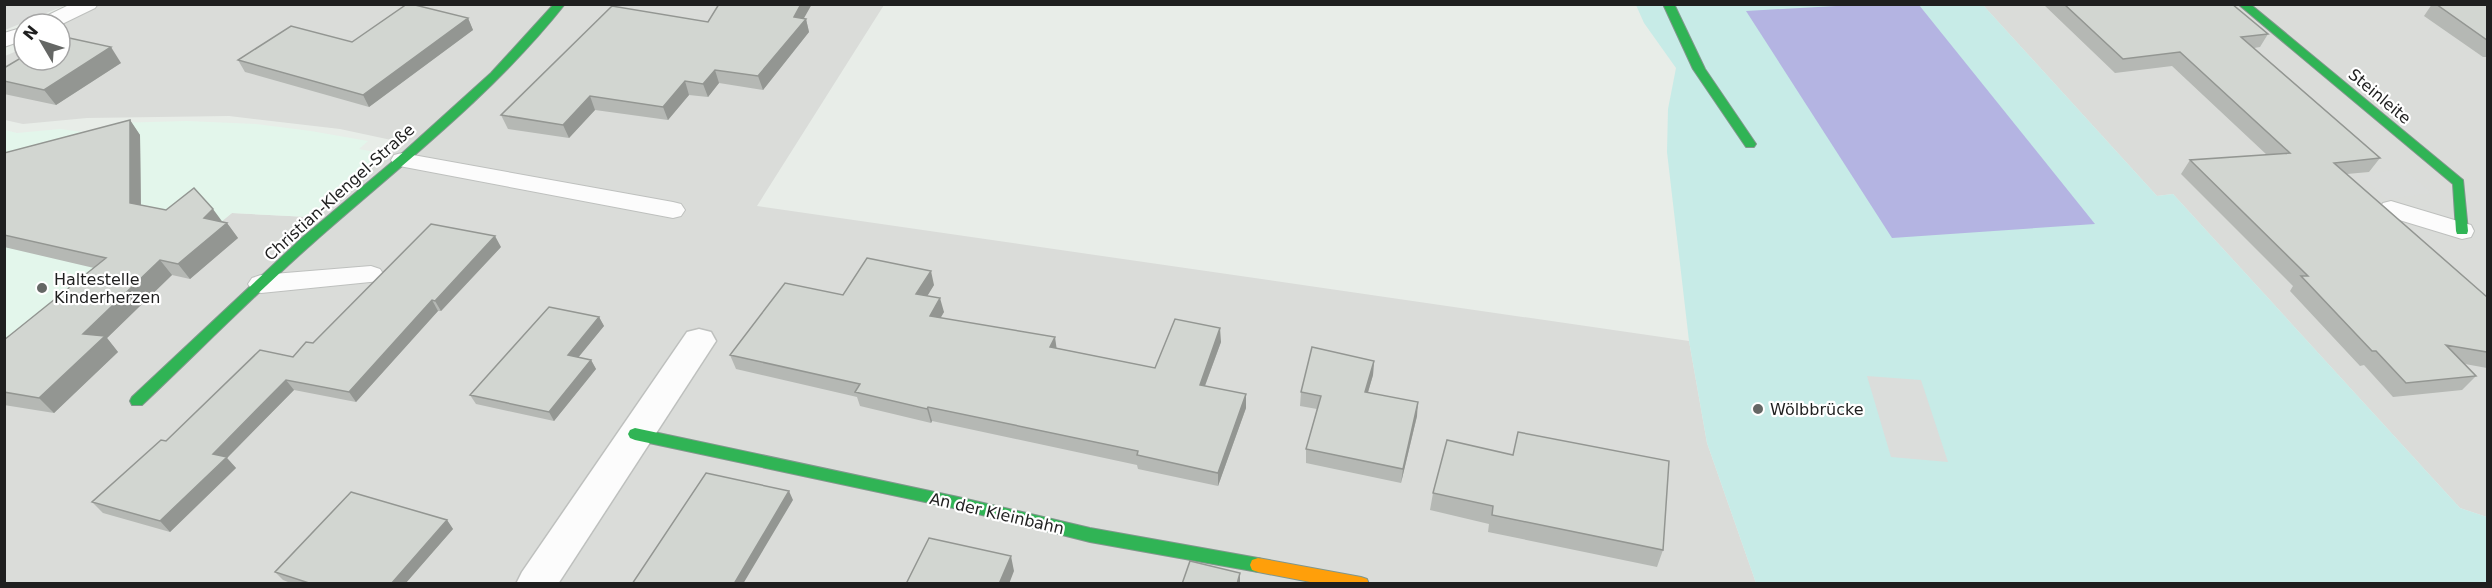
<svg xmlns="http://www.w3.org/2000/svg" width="2492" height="588" font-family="'DejaVu Sans',sans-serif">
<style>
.residential{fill:#dadcd9}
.education{fill:#e3f6eb}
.grass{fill:#c7ebe7}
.pitch{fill:#b4b4e2}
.parking{fill:#dadcda}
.pier{fill:#dbdddb}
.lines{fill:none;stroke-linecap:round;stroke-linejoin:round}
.lane-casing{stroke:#bec0be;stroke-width:2}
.street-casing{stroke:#bec0be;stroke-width:3}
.fast-casing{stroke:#80978c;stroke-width:2}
.slow-casing{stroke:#80978c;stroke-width:2}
.lane{fill:#fcfcfc;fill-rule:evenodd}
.street{fill:#fcfcfc;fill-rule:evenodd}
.fast{fill:#30b455;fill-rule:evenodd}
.slow{fill:#ff9f0a;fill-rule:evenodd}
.wall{fill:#b5b8b4}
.shaded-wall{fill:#939692}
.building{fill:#d2d6d1;stroke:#939692;stroke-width:1.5}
.poi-dot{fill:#656765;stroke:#fff;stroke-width:2}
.labels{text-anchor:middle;stroke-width:4.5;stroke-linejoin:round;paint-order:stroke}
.street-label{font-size:16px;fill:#1f1f1f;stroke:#fff}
.poi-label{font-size:16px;fill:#1f1f1f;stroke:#fff;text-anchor:start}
</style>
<rect width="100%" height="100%" fill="#e8ede8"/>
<path class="residential" d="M97 5H884L757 206 1689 341 1707 443 1756 583H5V348L232 213 309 217 396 141 340 129 229 116 87 118 23 124 5 120V56L24 48V60H60V32L65 30 60 24Z
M1983 5H2487V517L2460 508 2173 194 2157 196Z"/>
<path class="education" d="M187 121 256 124 311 131 368 141 359 149 380 153 309 217 232 213 214 228 5 348V130L17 133 60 129 91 133 109 128 114 123Z"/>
<path class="grass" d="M1636 5H1983L2157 196 2173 194 2460 508 2487 517V583H1756L1707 443 1689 341 1667 152 1668 109 1676 68 1644 23Z"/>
<path class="pitch" d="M1854 5H1919L2095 224 1892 238 1746 11Z"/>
<path class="parking" d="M9 4H66V5L5 30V6Z
M2403 169 2432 193 2387 199 2359 175Z"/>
<path class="pier" d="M1867 376 1921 380 1948 462 1891 457Z"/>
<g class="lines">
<defs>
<path id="lane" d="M71 4H98L95 8 60 25 35 24 38 20Z
M24 27V40L4 47V33Z
M402 153 673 202 681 204 685 210 681 216 673 218 394 165 391 160 394 155Z
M2391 201 2471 225 2474 231 2471 237 2462 239 2383 215 2379 209 2383 203Z
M371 266 380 269 384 275 380 281 261 293 252 290 248 284 252 278 261 275Z"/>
<path id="street" d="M699 329 711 332 716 341 558 584H516L522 572 687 332Z"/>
<path id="fast" d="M554 4H565C493 95 400 166 314 242 255 294 199 351 142 405H132L130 401 132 397 303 237 398 157 491 73Z
M1663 4H1674L1705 69 1756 144 1754 147H1746L1693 69Z
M2238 4H2250L2463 180 2468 231 2467 234H2457L2456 231 2453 184Z
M635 428 958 497 1090 528 1258 558 1264 560 1266 565 1264 570 1258 572 1090 542 958 509 635 440 630 438 628 434 630 430Z"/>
<path id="slow" d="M1258 558 1361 577 1367 579 1369 584H1321L1258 572 1252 570 1250 565 1252 560Z"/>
</defs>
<use href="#lane" class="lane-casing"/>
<use href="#street" class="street-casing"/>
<use href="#fast" class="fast-casing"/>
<use href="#slow" class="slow-casing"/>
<use href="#lane" class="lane"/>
<use href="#street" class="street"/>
<use href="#fast" class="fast"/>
<use href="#slow" class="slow"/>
</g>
<path class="wall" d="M2043 4H2232L2268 34 2260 47 2254 48 2380 158 2369 172 2347 174 2487 297V368L2465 364 2476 376 2462 390 2393 397 2364 365 2360 366 2290 291 2293 286 2181 174 2190 160 2267 155 2172 66 2115 73Z
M2432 4H2487V57H2483L2424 16Z
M468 18 473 30 369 107 245 72 238 60 352 42Z
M804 18 806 19 809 32 763 90 719 83 708 97 689 95 668 120 595 110 569 138 508 129 501 115 708 22Z
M121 63 56 105 4 94V68Z
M130 120 140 135 141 205 227 223 238 238 190 279 172 275 107 338 118 352 54 413 4 405V340L94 268 4 247V153Z
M501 247 441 311H438L356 402 294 390 227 458 236 468 170 532 103 513 92 502 166 441 313 343Z
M934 285 927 296 944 312 940 318 1056 348 1155 368 1221 342 1205 386 1246 408 1218 486 1138 469 1137 465 932 421 931 423 860 406 857 397 736 369 730 355 843 295Z
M599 317 604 326 578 357 591 360 596 369 554 421 476 404 470 395Z
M1374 361 1373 375 1368 392 1417 416 1401 483 1306 463V449L1317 409 1300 406 1301 392Z
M1447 440 1663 550 1657 567 1488 532 1489 524 1430 510 1433 493Z
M447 520 453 529 405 584H293L283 580 275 572Z"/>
<path class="shaded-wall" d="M801 4H812L799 27 806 19 809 32 763 90 758 76Z
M468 18 473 30 369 107 363 95Z
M111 47 121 63 56 105 44 90Z
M715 70 719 83 708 97 703 84Z
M685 81 689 95 668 120 663 107Z
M590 96 595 110 569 138 563 125Z
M130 120 140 135 141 218 130 203Z
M213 209 224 224 227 223 238 238 190 279 178 264 204 218Z
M495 236 501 247 441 311 435 301Z
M160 260 172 275 107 338 118 352 54 413 39 398 83 334Z
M931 271 934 285 920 308 916 294Z
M940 298 944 312 933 331 930 316Z
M432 300 438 311 356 402 349 392Z
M599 317 604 326 573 364 568 355Z
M1220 328 1221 342 1200 399V385Z
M1055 337 1057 351 1050 347Z
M591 360 596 369 554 421 549 412Z
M1374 361 1373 375 1364 406 1365 392Z
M286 380 294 390 227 458 236 468 170 532 160 521 213 454Z
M1246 394V408L1218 486V473Z
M1418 402 1417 416 1401 483 1403 469Z
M928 407 932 421 931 423 927 409Z
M789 491 793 500 743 584H734Z
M447 520 453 529 405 584H391Z
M1011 556 1014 571 1009 584H999Z
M1240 573V584H1237Z"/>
<path class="building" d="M407 4H411L468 18 363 95 238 60 291 26 352 42Z
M719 4H801L794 17 806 19 758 76 715 70 703 84 685 81 663 107 590 96 563 125 501 115 612 6 708 22Z
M2064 4H2232L2268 34 2241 37 2380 158 2334 163 2487 297V352L2446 345 2476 376 2406 383 2376 351H2372L2301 276H2308L2190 160 2290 153 2180 52 2123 59Z
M2436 4H2487V40Z
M60 36 111 47 44 90 4 81V68L24 56V60H60Z
M130 120V203L166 210 194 188 213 209 204 218 227 223 178 264 160 260 83 334 105 336 39 398 4 392V340L106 258 4 235V153Z
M431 224 495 236 435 301 432 300 349 392 286 380 213 454 227 457 160 521 92 502 161 440 166 441 260 350 293 357 306 342 313 343Z
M867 258 931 271 916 294 940 298 930 316 1055 337 1050 347 1155 368 1175 319 1220 328 1200 385 1246 394 1218 473 1137 455 1138 451 928 407 927 409 855 392 860 384 730 355 785 283 843 295Z
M549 307 599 317 568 355 591 360 549 412 470 395Z
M1312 347 1374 361 1365 392 1418 402 1403 469 1306 449 1321 396 1301 392Z
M1518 432 1669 461 1663 550 1492 515 1493 506 1433 493 1447 440 1513 455Z
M706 473 789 491 734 584H632Z
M351 492 447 520 391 584H312L275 572Z
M929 538 1011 556 999 584H906Z
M1190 561 1240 573 1237 584H1182Z"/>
<g class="poi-dot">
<circle cx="42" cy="288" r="6"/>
<circle cx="1758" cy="409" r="6"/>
</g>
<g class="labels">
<g class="street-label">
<text transform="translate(2380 96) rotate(40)" y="6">Steinleite</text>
<text transform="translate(339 192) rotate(-42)" y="6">Christian-Klengel-Straße</text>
<text transform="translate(997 513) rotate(13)" y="6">An der Kleinbahn</text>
</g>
<g class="poi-label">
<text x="54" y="285">Haltestelle<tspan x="54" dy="18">Kinderherzen</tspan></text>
<text x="1770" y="415">Wölbbrücke</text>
</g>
</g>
<rect width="2492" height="588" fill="none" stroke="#1f1f1f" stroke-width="12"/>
<g transform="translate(42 42) rotate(309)"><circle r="28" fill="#ffffff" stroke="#a5a5a5" stroke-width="1.5"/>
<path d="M0-4.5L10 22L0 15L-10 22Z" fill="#656765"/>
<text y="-9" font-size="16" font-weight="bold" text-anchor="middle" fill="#1f1f1f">N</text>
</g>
</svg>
